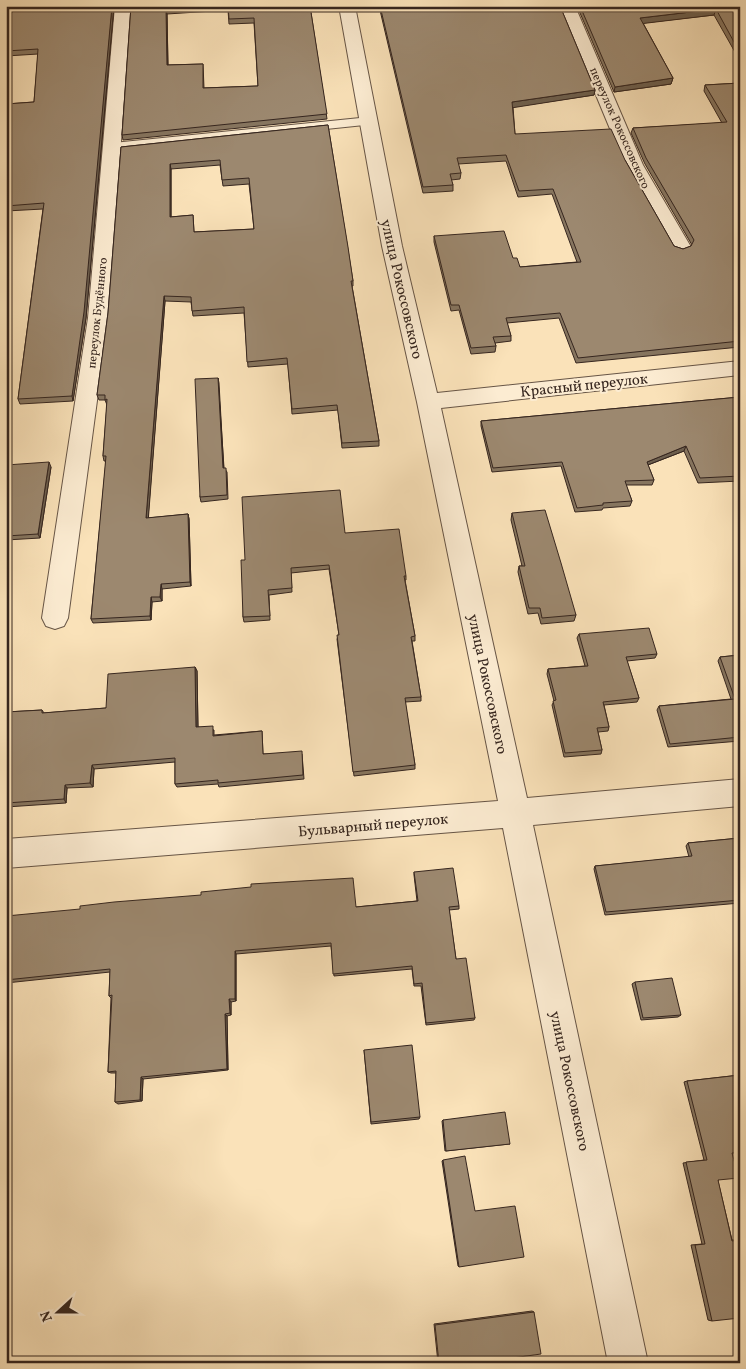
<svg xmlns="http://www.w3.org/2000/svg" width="746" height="1369" font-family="Vollkorn,serif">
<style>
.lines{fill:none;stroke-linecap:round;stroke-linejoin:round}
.service-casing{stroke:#675546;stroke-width:2}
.minor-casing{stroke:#675546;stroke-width:2}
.service{fill:#fcecd2;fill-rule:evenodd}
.minor{fill:#fcecd2;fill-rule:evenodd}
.wall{fill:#86755f;stroke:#36261f;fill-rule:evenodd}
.shaded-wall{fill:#6d5f4e;stroke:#36261f}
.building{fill:#9c886f;stroke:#36261f;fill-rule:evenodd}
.labels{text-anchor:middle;stroke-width:4;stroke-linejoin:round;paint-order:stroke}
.far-street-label{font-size:12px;fill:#36261f;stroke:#fcecd2}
.street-label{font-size:15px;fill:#36261f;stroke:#fcecd2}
</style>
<rect width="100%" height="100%" fill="#fae2b9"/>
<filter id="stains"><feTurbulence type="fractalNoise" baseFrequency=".004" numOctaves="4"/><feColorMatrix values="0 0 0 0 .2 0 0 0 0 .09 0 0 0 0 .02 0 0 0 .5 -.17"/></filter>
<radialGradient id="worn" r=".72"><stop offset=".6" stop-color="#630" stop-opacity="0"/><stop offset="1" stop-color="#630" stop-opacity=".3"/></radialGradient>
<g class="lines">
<defs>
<path id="service" d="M370 117 374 118V124L113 151 107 147 113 143Z"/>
<path id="minor" d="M115 6H131L108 318 68 618 64 626 55 629 46 626 42 618 88 318Z
M339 6H355L402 246 437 393 740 361V375L441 408 527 798 740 779V806L533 825 648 1363H608L503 828 6 868V839L498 801 417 402 382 246Z
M559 6H575L643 165 691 247 688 251 681 253 674 251 625 165Z"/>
</defs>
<use href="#service" class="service-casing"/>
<use href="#minor" class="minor-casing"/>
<use href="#service" class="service"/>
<use href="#minor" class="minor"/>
</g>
<path class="wall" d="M6 6H114L86 318 73 401 20 404 18 399 43 209 6 211V104L34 102 38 54 6 56Z
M131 6H310L327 119 123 140 122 135ZM228 10 229 24 254 23 258 86 204 88 203 64 168 65 167 14Z
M379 6H560L595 90 594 95 513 107 515 134 625 160 674 246 683 249 691 246 692 245 645 164 631 133 633 128 722 123 704 91 705 85 740 83V347L576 363 559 318 507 323 511 336V341L495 343 496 346 495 352 471 354 459 310 451 311 434 242V236L513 258 520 267 577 262 552 194 518 197 506 161 458 164 461 173 460 179 451 180 453 185V191L423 193Z
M577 6H740V61L714 15 643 23 673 78 671 84 614 92Z
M328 125 353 281V286H352L379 441V446L342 448 338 410 292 414 288 364 248 367 244 313 193 316 191 302 165 301 148 518 188 514 189 519 191 586 162 589V601L152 602 151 620 93 623 91 619 106 461H104L103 456 107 405 105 400H99L97 395 108 313 121 147ZM220 165 223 186 249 184 254 229 194 232 193 215 171 217V169Z
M218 378 224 468 227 472 228 499 201 502 200 497Z
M740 397V481L698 483 684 451 648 465 654 480 652 485H626L632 501 630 506 603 508 602 510 575 512 561 466 492 472 481 426V421Z
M6 465 51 467 40 538 6 540Z
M512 513 576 615 574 621 541 624 538 613 528 614 518 572 519 566H522L511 520Z
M345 533 406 576V580H405L415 636V641H412L421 697V701L405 702 415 765V769L354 776 337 639 339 635 329 569 291 573 292 592 269 595 270 620 244 622 243 617 245 560Z
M579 634 657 654 655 658 627 661 639 698 637 702 604 705 609 727 608 731 598 732 602 750 601 754 564 757 552 705 554 701 547 674 548 669 585 666 577 638Z
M740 655V741L668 747 657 710 659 706 731 699 718 661 720 657Z
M195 667 197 671 198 727 214 730V735L262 731 263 754H302L304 779 219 787 218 784 177 787 175 784V762L94 769 93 787 67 788 66 803 6 807V712L42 710 44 713 106 708Z
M740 838V903L605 915 594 869 595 866 689 857 686 846 688 843Z
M414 872 459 906V909L449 910 456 959 475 1018 474 1020 426 1025 421 986H414L412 969 334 976 331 946 236 954V1001L231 1002V1015L227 1016 228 1070 143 1079 142 1101 118 1104 115 1102 116 1073H111L108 1072 111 998 109 996 110 972 6 983V916L356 907 417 901 414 875Z
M635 982 681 1015 678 1017 641 1020 632 984Z
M364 1050 420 1117 419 1119 371 1124Z
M740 1075V1152L732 1153 718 1181 732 1240H739L712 1321 708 1320 691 1245 702 1244 683 1163 704 1160 684 1082 687 1081Z
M443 1120 510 1144H509L445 1151 442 1121Z
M443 1160 459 1267 458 1266 442 1161Z
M532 1311 534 1312 498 1360 499 1363H438L434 1324Z"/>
<path class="shaded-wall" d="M112 6H114L86 318 73 401 72 396Z
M166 9 167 14 168 71 167 65Z
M716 9 714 15 639 24 640 18Z
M673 78 671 84 614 92 615 87Z
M595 90 594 95 511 108 512 102Z
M170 164 171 169V222L170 217Z
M164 296 165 301 148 523 146 518Z
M218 378 219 383 224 473 223 468Z
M6 400 8 404 6 413Z
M686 446 684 451 645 466 647 462Z
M49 462 51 467 40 538 38 534Z
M188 514 189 519 191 586 190 582Z
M161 584 162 589V601L160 597Z
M151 597 152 602 151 620 150 616Z
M195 667 197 671 198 731 196 727Z
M92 765 94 769 93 787 90 783Z
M65 785 67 788 66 803 64 799Z
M235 951 236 954V1001L235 999Z
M229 999 231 1002V1015L230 1013Z
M225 1014 227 1016 228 1070 227 1069Z
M141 1077 143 1079 142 1101 140 1100Z"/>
<path class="building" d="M6 6H112L84 312 72 396 18 399 44 203 6 206V104L34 102 38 49 6 51Z
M131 6H206L166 9 167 65 203 64V88L258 86 254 18 229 19 228 6H310L327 114 122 135Z
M380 6H560L595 90 512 102 515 134 611 129 625 160 674 246 683 249 691 246 694 240 646 158 633 128 727 122 705 85 740 83V341L578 358 560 313 506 318 511 336 493 337 496 346 471 348 459 305H451L434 236 504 231 513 258H517L520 267 581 262 553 189 519 191 506 155 457 158 461 173 450 174 453 185 423 187Z
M580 6H740V53L716 9 640 18 673 78 615 87Z
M328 125 348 247 353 281H351L379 441 342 443 337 405 292 409 287 358 247 362 244 307 192 311 191 297 164 296 146 518 188 514 190 582 161 584 160 597H151L150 616 91 619 106 456H103L107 399 105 400V395H97L108 313 121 147ZM220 160 222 180 249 178 254 229 194 232 193 215 170 217V164Z
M218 378 223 468H226L227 495 200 497 195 379Z
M740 397V476L700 478 686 446 647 462 654 480 625 481 632 501 603 503V505L577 508 562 462 493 468 481 421Z
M49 462 38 534 6 536V465Z
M340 490 345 533 399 529 406 576H404L415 636 411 637 421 697 405 698 415 765 353 772 337 635H339L329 565 291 568 292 588 268 590 270 616 243 617 241 560H245L242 497Z
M545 510 561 563 576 615 542 618 540 608H529L519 566H525L512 513Z
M649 628 657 654 626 657 639 698 603 702 609 727 597 728 602 750 565 753 553 701 556 700 548 669 588 666 579 634Z
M740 655V737L670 744 659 706 735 699 720 657Z
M195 667 196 727 213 726V736L262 731 263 754 302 751 303 775 218 783V780L175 784V758L92 765 90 783 65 785 64 799 6 803V712L42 710V713L106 708 108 674Z
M740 838V900L606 912 595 866 692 856 688 843Z
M453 868 459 906 449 907 456 959 466 958 475 1018 426 1023 422 983 414 984 412 966 333 974 331 943 235 951V999H229L230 1013 225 1014 227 1069 141 1077 140 1100 115 1102 116 1071 108 1072 112 995 109 996 110 969 6 980V916L80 909V906L114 902 201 895V892L251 887V884L353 878 356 907 418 901 414 872Z
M672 978 681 1015 643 1018 635 982Z
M412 1045 420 1117 371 1122 364 1050Z
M740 1075V1152L732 1153 739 1178 718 1180 732 1241 739 1240 740 1244V1318L712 1321 695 1245 705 1244 686 1162 707 1160 687 1081Z
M505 1112 510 1144 446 1151 443 1120Z
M465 1156 475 1211 515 1206 524 1257 459 1267 443 1160Z
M534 1312 541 1354 498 1360 499 1363H439L435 1325Z"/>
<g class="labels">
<g class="far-street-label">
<text transform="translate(620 128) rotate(66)" y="4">переулок Рокоссовского</text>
<text transform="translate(97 313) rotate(-84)" y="4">переулок Будённого</text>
</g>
<g class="street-label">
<text transform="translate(402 289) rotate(77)" y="5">улица Рокоссовского</text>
<text transform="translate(584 385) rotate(-6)" y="5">Красный переулок</text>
<text transform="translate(488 684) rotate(78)" y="5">улица Рокоссовского</text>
<text transform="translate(373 825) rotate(-5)" y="5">Бульварный переулок</text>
<text transform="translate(570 1081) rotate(78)" y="5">улица Рокоссовского</text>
</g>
</g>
<rect width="746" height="1369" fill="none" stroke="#fae2b9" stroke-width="25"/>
<rect x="8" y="8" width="731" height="1354" fill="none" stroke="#36261f" stroke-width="2.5"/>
<rect x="12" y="12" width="721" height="1344" fill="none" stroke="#36261f"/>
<g transform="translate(58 1312) rotate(249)" stroke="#fcecd2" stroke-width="4" paint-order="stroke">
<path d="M0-4L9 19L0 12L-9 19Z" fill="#36261f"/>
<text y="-8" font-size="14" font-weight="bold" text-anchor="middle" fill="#36261f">N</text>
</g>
<rect width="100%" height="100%" filter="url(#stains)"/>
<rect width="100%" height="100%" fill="url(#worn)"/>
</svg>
